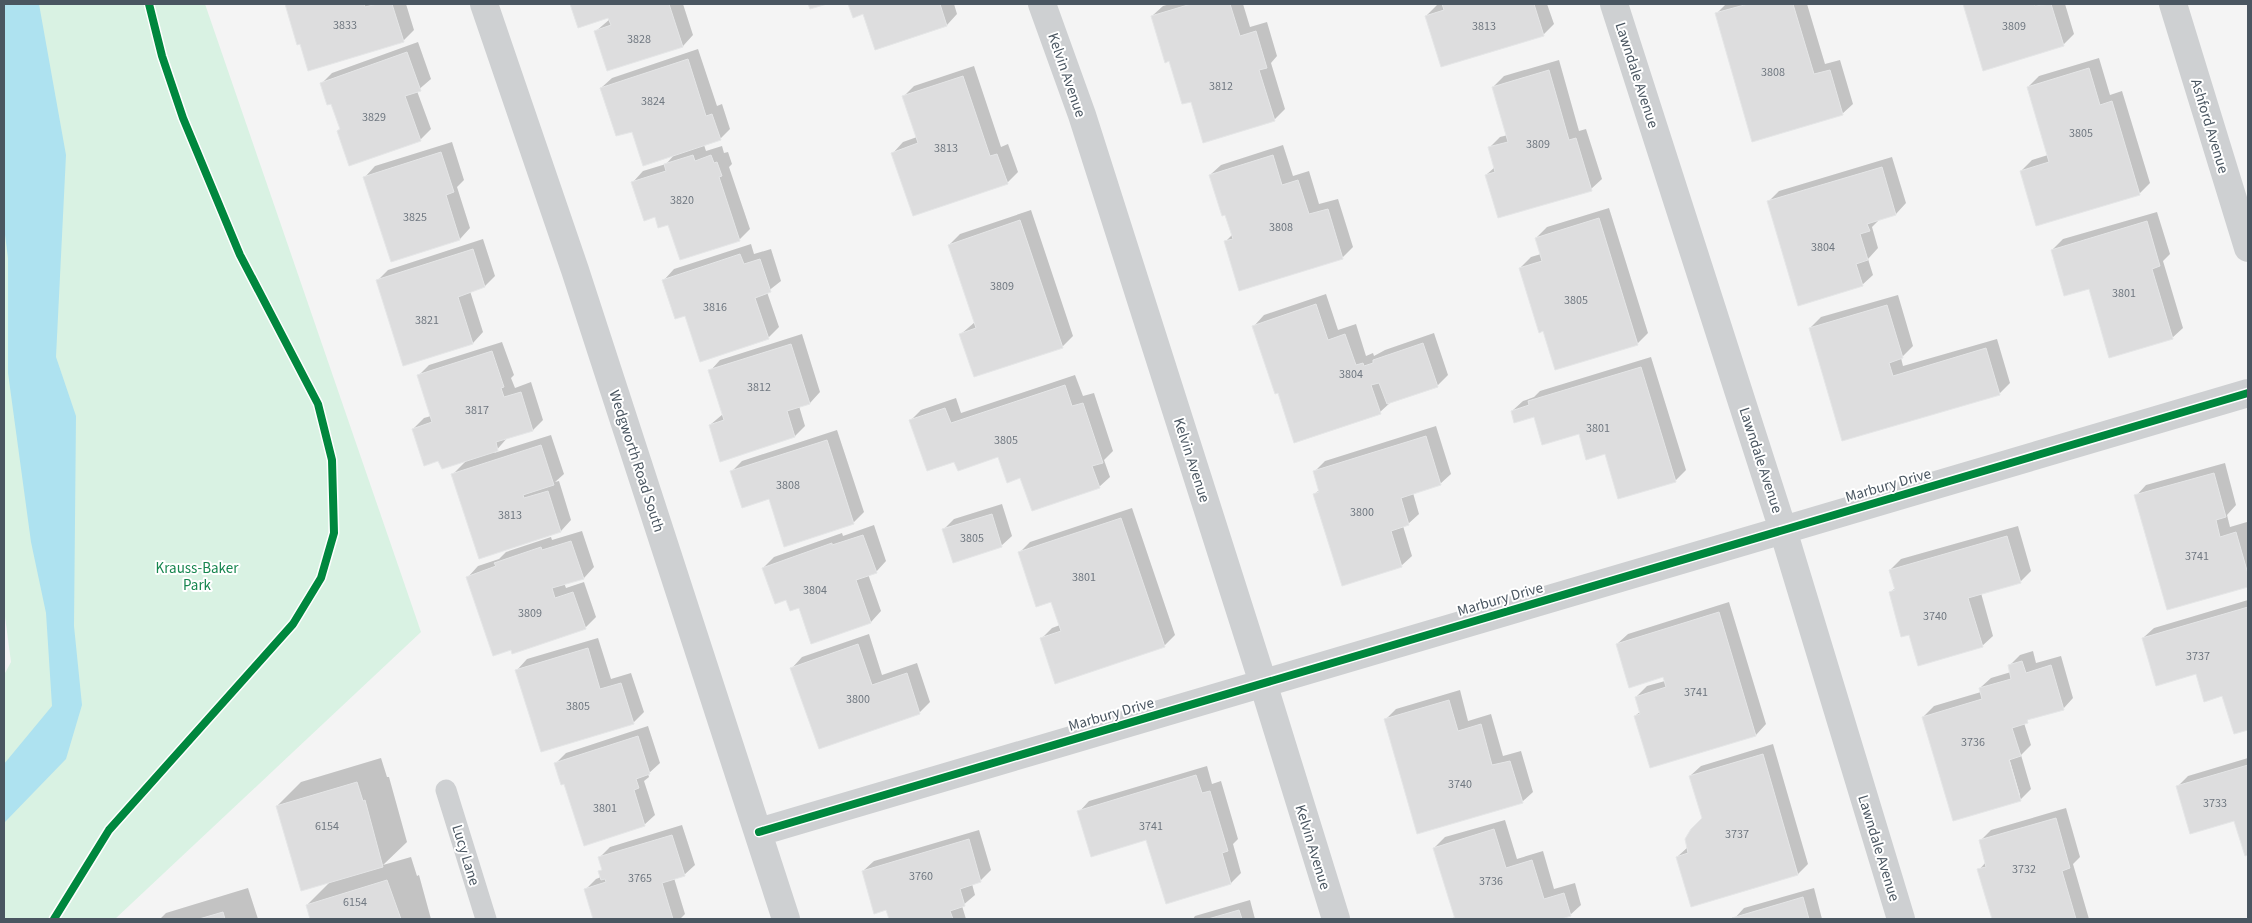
<svg xmlns="http://www.w3.org/2000/svg" width="2252" height="923" font-family="'Source Sans 3',sans-serif">
<style>
.green{fill:#d9f2e3}
.water{fill:#aee2f0}
.shadow{fill:#0003;fill-rule:evenodd}
.building{fill:#ddddde;stroke:#e5e6e7}
.lines{fill:none;stroke-linecap:round;stroke-linejoin:round}
.service{stroke:#ced0d2;stroke-width:21}
.minor{stroke:#ced0d2;stroke-width:28}
.cycleway-casing{stroke:#fff;stroke-width:11}
.cycleway{stroke:#00873e;stroke-width:8}
.labels{text-anchor:middle;stroke-width:4;stroke-linejoin:round;paint-order:stroke}
.number-label{font-size:12px;fill:#707881}
.street-label{font-size:15px;fill:#4a5661;stroke:#fff}
.park-label{font-size:15px;fill:#17864f;stroke:#fff}
</style>
<rect width="100%" height="100%" fill="#f4f4f4"/>
<path class="green" d="M4 4H205L421 632 115 919H4V675L11 662 4 609Z"/>
<path class="water" d="M4 4H39L66 155 56 357 76 416 74 626 82 705 66 759 4 823V764L52 706 46 613 31 542 8 373V258L4 227Z"/>
<path class="shadow" d="M286 4H406L414 30 403 41 298 43Z
M572 4H683L693 35 683 46 608 69 596 31 610 19 609 17 579 27Z
M849 4H954L957 14 947 25 863 12 853 16Z
M1170 4H1243L1250 27 1267 22 1277 56 1271 63 1285 109 1274 120 1170 60 1152 16 1163 6Z
M1443 4H1547L1554 24 1543 35 1426 16 1437 5Z
M1726 4H1807L1825 64 1840 60 1853 104 1842 114 1716 14Z
M1965 4H2065L2074 34 2063 45 1984 69Z
M418 42 431 79 417 91 431 129 420 140 341 128 332 102 322 83 332 73Z
M698 49 717 106 722 104 730 129 720 139 704 145 706 151 722 146 724 153 728 152 732 164 729 167 750 229 739 240 669 223 656 216 633 182 643 171 666 164 676 153 633 130 601 88 612 78Z
M2099 58 2110 95 2122 91 2150 183 2139 194 2021 171 2032 160 2048 155 2028 87 2039 76Z
M1559 60 1579 131 1586 129 1602 179 1591 189 1486 175 1495 167 1489 148 1500 137 1508 135 1493 87 1504 76Z
M974 66 1001 147 1008 144 1018 172 1007 183 893 153 903 142 917 137 904 96 914 86Z
M452 142 464 180 457 187 470 228 460 239 365 177 375 166Z
M1283 145 1293 176 1309 171 1319 204 1338 199 1353 247 1342 258 1225 242 1233 234 1210 175 1221 165Z
M1892 157 1906 203 1896 214 1880 219 1872 227 1878 248 1868 259 1873 275 1862 285 1768 202 1779 191Z
M1609 208 1648 333 1637 344 1544 330 1520 268 1531 257 1541 254 1536 238 1547 227Z
M1031 210 1073 336 1062 347 961 334 975 322 949 245 960 234Z
M2157 212 2170 254 2163 261 2183 328 2172 338 2089 288 2052 250 2063 239Z
M483 239 495 276 485 286 470 291 483 332 473 343 404 365 377 281 388 270Z
M751 244 754 254 771 249 781 281 767 292 779 327 768 338 664 280 674 269Z
M1326 294 1338 330 1356 324 1366 356 1373 353 1374 356 1385 350 1434 333 1448 375 1437 386 1391 402 1380 412 1279 391 1254 326 1264 315Z
M1898 295 1913 346 1901 358 1903 366 1997 339 2010 383 1999 394 1843 439 1810 328 1821 317Z
M802 334 820 392 810 403 799 406 805 426 795 436 710 425 723 414 710 371 720 360Z
M502 342 514 375 511 378 515 388 531 382 543 420 533 430 508 437 494 453 551 435 564 474 555 482 559 481 571 520 561 531 480 557 453 474 467 460 439 459 413 429 424 418 431 416 418 376 429 365Z
M1651 357 1686 470 1675 481 1606 453 1579 432 1534 415 1512 411 1523 401 1534 397 1540 391Z
M1075 375 1083 396 1094 393 1113 451 1104 460 1110 477 1099 487 1021 476 999 455 955 460 911 420 921 410 956 398 961 413Z
M1436 426 1451 474 1440 484 1413 493 1419 514 1408 524 1403 526 1412 556 1401 566 1315 494 1319 490 1314 472 1325 461Z
M837 430 864 512 854 522 785 545 769 498 731 472 742 461Z
M2225 463 2236 505 2227 515 2230 527 2247 522 2248 527V586L2168 609 2136 496 2146 485Z
M1002 504 1012 536 1001 546 943 530 954 519Z
M1132 508 1175 635 1164 646 1041 639 1052 628 1060 625 1052 601 1019 553 1030 542Z
M874 525 886 561 876 572 868 574 881 611 871 622 812 642 800 607 787 599 763 568 774 557 842 533 843 536Z
M2018 526 2031 571 2020 582 1981 593 1993 636 1982 646 1910 633 1890 593 1896 587 1890 570 1901 559Z
M582 531 594 567 584 578 564 583 566 588 584 582 596 617 585 628 468 577 478 566 499 559 506 552 551 537 552 540Z
M2248 600V729L2235 733 2223 695 2197 673 2143 638 2154 628Z
M1729 602 1766 724 1756 735 1635 716 1641 711 1636 697 1647 686 1665 681 1664 676 1617 644 1628 634Z
M869 634 882 675 917 663 930 702 920 712 819 747 792 668 802 657Z
M598 638 611 679 631 673 644 712 633 723 517 670 527 659Z
M2033 651 2036 663 2061 656 2073 698 2063 709 2031 718 2024 723 2031 745 2021 755 2031 789 2020 800 1923 717 1934 706 1981 692 1980 688 1991 678 2011 672 2009 666 2020 655ZM2006 754H2008L2020 795H2018Z
M1460 690 1468 721 1491 714 1503 756 1521 751 1533 792 1522 802 1385 720 1396 709Z
M648 726 660 763 648 774 649 777 644 781 655 815 644 825 564 782 555 764 566 753Z
M1773 744 1808 864 1798 874 1677 857 1688 847 1703 818 1690 776 1701 766Z
M381 758 387 777H389L407 842 383 865 411 857 417 876 419 875 431 919H312L307 905 331 881 277 806 301 782Z
M2248 758V854L2246 855 2235 819 2177 787 2188 776Z
M1207 766 1212 784 1221 781 1238 839 1233 844 1241 873 1231 883 1147 839 1079 812 1089 801Z
M2066 808 2080 857 2073 864 2089 919H1993L1979 870 1986 862 1980 841 1991 830Z
M1505 820 1517 859 1543 851 1554 889 1575 883 1581 905 1570 915 1562 919H1451L1455 917 1434 848 1445 837Z
M682 825 695 865 684 875 674 878 685 914 680 919H595L585 890 596 879 601 877 600 872 603 869 599 858 610 847Z
M979 830 991 870 980 881 972 884 975 895 962 906 966 919H890L887 909 863 871 874 861Z
M248 888 258 919H160L166 913Z
M1814 888 1822 919H1734L1744 908Z
M1250 900 1255 919H1193L1195 916Z"/>
<path class="building" d="M285 4H364L365 7 377 4H392L404 42 308 71 300 44 297 45Z
M570 4H669L683 47 607 71 594 31 611 25 608 18 578 28Z
M808 4H827L810 9Z
M848 4H940L947 26 875 50 863 14 853 18Z
M1191 4H1230L1240 36 1256 31 1267 68 1259 70 1275 121 1203 143 1191 102 1182 104 1169 61 1165 63 1151 16Z
M1442 4H1534L1544 36 1441 67 1425 16 1444 10Z
M1748 4H1793L1814 74 1830 70 1843 115 1752 142 1715 13Z
M1963 4H2034L2035 6 2051 4 2064 46 1983 71Z
M407 52 421 91 405 96 421 141 349 166 337 131 340 129 331 104 327 105 320 83Z
M688 59 706 116 712 114 721 140 643 166 632 132 616 136 600 88Z
M2089 68 2100 105 2112 101 2140 195 2036 226 2020 171 2049 162 2027 87Z
M1549 70 1569 140 1576 138 1592 191 1498 218 1485 175 1495 172 1488 147 1508 142 1492 87Z
M963 76 990 156 997 154 1008 184 913 216 891 153 918 143 902 96Z
M441 152 454 192 446 195 460 240 391 262 363 177Z
M693 155 695 161 711 155 714 163 717 162 722 176 719 177 740 241 680 260 668 225 658 228 655 217 644 221 631 182 666 171 664 164Z
M1273 155 1282 185 1298 180 1309 214 1328 209 1343 259 1239 291 1224 241 1233 239 1225 215 1222 216 1209 175Z
M1882 167 1896 215 1867 224 1870 231 1860 234 1868 260 1856 264 1863 286 1798 306 1767 201Z
M1599 218 1638 345 1555 370 1543 331 1539 333 1519 268 1542 261 1535 238Z
M1020 220 1063 348 974 377 959 334 976 328 948 245Z
M2147 221 2160 266 2152 269 2173 339 2109 358 2089 289 2064 296 2051 250Z
M473 249 485 287 458 297 473 344 403 366 376 280Z
M740 254 744 264 760 259 771 292 755 298 769 339 700 362 685 316 675 319 662 280Z
M1316 304 1328 340 1345 334 1356 365 1363 363 1364 366 1373 363V360L1423 343 1438 387 1387 404 1379 383 1371 385 1381 414 1294 443 1278 393 1275 394 1252 326Z
M1887 305 1903 358 1889 363 1893 376 1986 348 2000 395 1842 441 1809 328Z
M791 344 810 404 787 411 795 437 720 462 709 425 724 420 708 370Z
M492 351 504 387 501 388 504 397 521 392 533 431 496 442 498 451 442 469 438 461 424 466 412 429 432 422 417 375Z
M1641 367 1676 482 1618 499 1605 454 1586 460 1579 434 1542 445 1534 417 1514 423 1511 411 1529 405 1528 401Z
M1065 385 1072 406 1083 403 1103 463 1092 466 1100 488 1032 511 1020 478 1007 483 998 457 958 471 954 462 927 471 909 420 945 408 951 423Z
M1426 436 1441 485 1401 498 1409 525 1391 531 1402 567 1342 586 1313 494 1319 492 1313 471Z
M827 440 854 524 784 547 769 499 742 508 730 471Z
M541 445 554 485 523 495 524 498 548 491 561 532 479 559 451 474Z
M2214 473 2226 517 2216 520 2220 537 2236 532 2248 574V587L2167 610 2134 495Z
M992 514 1002 547 953 563 942 529Z
M1121 518 1165 647 1055 684 1040 638 1061 631 1051 602 1036 607 1018 552Z
M863 535 877 573 856 580 871 623 811 644 799 608 790 611 786 600 775 604 762 568 832 543V545Z
M2007 536 2021 583 1968 598 1983 647 1918 666 1909 635 1901 637 1889 592 1895 590 1889 570Z
M571 541 584 579 552 588 555 598 573 592 586 629 512 654 511 650 493 656 466 577 496 566 494 563 541 547 542 550Z
M2248 607V730L2234 734 2222 696 2204 702 2196 674 2156 686 2142 638Z
M1719 612 1756 736 1650 768 1634 716 1640 714 1635 697 1666 687 1663 677 1629 688 1616 644Z
M858 644 872 685 907 673 920 714 819 749 790 668Z
M588 648 600 689 621 683 634 724 541 752 515 670Z
M2022 661 2026 673 2051 665 2064 710 2027 720 2028 723 2012 728 2021 756 2009 760 2021 801 1953 821 1922 717 1982 699 1979 688 2011 679 2008 665Z
M1449 700 1458 731 1481 724 1492 765 1510 761 1523 803 1417 834 1384 719Z
M638 736 650 774 636 779 639 788 634 790 645 826 584 846 564 784 561 785 554 763Z
M1763 754 1798 875 1691 907 1676 857 1688 853 1685 839 1691 829 1702 818 1689 776Z
M2248 765V855L2245 856 2234 821 2190 834 2176 786Z
M1196 775 1202 793 1210 791 1228 851 1222 853 1231 884 1166 904 1146 840 1091 857 1077 811Z
M357 782 363 801 365 800 383 867 301 891 276 806Z
M2056 818 2070 868 2062 871 2076 919H1992L1977 869 1986 867 1979 840Z
M1494 829 1506 868 1532 860 1544 899 1564 893 1571 916 1561 919H1455L1433 848Z
M672 835 685 876 662 883 673 919H593L584 889 606 882 605 879 601 880 598 871 602 870 598 857Z
M969 839 981 882 960 889 965 906 950 911 953 919H889L886 910 874 914 862 871Z
M387 880 401 919H310L306 905Z
M1803 897 1809 919 1732 918Z
M1239 910 1242 919H1208Z
M223 912 225 919H199Z"/>
<g class="lines">
<path class="service" d="M446 790 486 919"/>
<path class="minor" d="M484 4 575 270 786 919
M1042 4 1082 115 1263 683 1336 919
M1614 4 1783 530 1901 919
M2173 4 2248 248
M759 832 2248 393"/>
<defs>
<path id="cycleway" d="M759 832 2248 393
M54 919 109 830 293 624 321 578 334 533 332 460 318 404 240 255 183 118 162 56 149 4"/>
</defs>
<use href="#cycleway" class="cycleway-casing"/>
<use href="#cycleway" class="cycleway"/>
</g>
<g class="labels">
<g class="number-label">
<text x="345" y="29">3833</text>
<text x="1484" y="30">3813</text>
<text x="2014" y="30">3809</text>
<text x="639" y="43">3828</text>
<text x="1773" y="76">3808</text>
<text x="1221" y="90">3812</text>
<text x="653" y="105">3824</text>
<text x="374" y="121">3829</text>
<text x="2081" y="137">3805</text>
<text x="1538" y="148">3809</text>
<text x="946" y="152">3813</text>
<text x="682" y="204">3820</text>
<text x="415" y="221">3825</text>
<text x="1281" y="231">3808</text>
<text x="1823" y="251">3804</text>
<text x="1002" y="290">3809</text>
<text x="2124" y="297">3801</text>
<text x="1576" y="304">3805</text>
<text x="715" y="311">3816</text>
<text x="427" y="324">3821</text>
<text x="1351" y="378">3804</text>
<text x="759" y="391">3812</text>
<text x="477" y="414">3817</text>
<text x="1598" y="432">3801</text>
<text x="1006" y="444">3805</text>
<text x="788" y="489">3808</text>
<text x="1362" y="516">3800</text>
<text x="510" y="519">3813</text>
<text x="972" y="542">3805</text>
<text x="2197" y="560">3741</text>
<text x="1084" y="581">3801</text>
<text x="815" y="594">3804</text>
<text x="530" y="617">3809</text>
<text x="1935" y="620">3740</text>
<text x="2198" y="660">3737</text>
<text x="1696" y="696">3741</text>
<text x="858" y="703">3800</text>
<text x="578" y="710">3805</text>
<text x="1973" y="746">3736</text>
<text x="1460" y="788">3740</text>
<text x="2215" y="807">3733</text>
<text x="605" y="812">3801</text>
<text x="327" y="830">6154</text>
<text x="1151" y="830">3741</text>
<text x="1737" y="838">3737</text>
<text x="2024" y="873">3732</text>
<text x="921" y="880">3760</text>
<text x="640" y="882">3765</text>
<text x="1491" y="885">3736</text>
<text x="355" y="906">6154</text>
</g>
<g class="street-label">
<text transform="translate(1067 75) rotate(71)" y="5">Kelvin Avenue</text>
<text transform="translate(1637 75) rotate(72)" y="5">Lawndale Avenue</text>
<text transform="translate(2210 126) rotate(73)" y="5">Ashford Avenue</text>
<text transform="translate(1192 460) rotate(72)" y="5">Kelvin Avenue</text>
<text transform="translate(1761 460) rotate(72)" y="5">Lawndale Avenue</text>
<text transform="translate(637 461) rotate(72)" y="5">Wedgworth Road South</text>
<text transform="translate(1888 485) rotate(-16)" y="5">Marbury Drive</text>
<text transform="translate(1500 599) rotate(-16)" y="5">Marbury Drive</text>
<text transform="translate(1111 714) rotate(-16)" y="5">Marbury Drive</text>
<text transform="translate(1313 847) rotate(73)" y="5">Kelvin Avenue</text>
<text transform="translate(1879 848) rotate(73)" y="5">Lawndale Avenue</text>
<text transform="translate(466 855) rotate(73)" y="5">Lucy Lane</text>
</g>
<g class="park-label">
<text x="197" y="573">Krauss-Baker<tspan x="197" dy="17">Park</tspan></text>
</g>
</g>
<rect width="2252" height="923" fill="none" stroke="#4a5661" stroke-width="10"/>
</svg>
